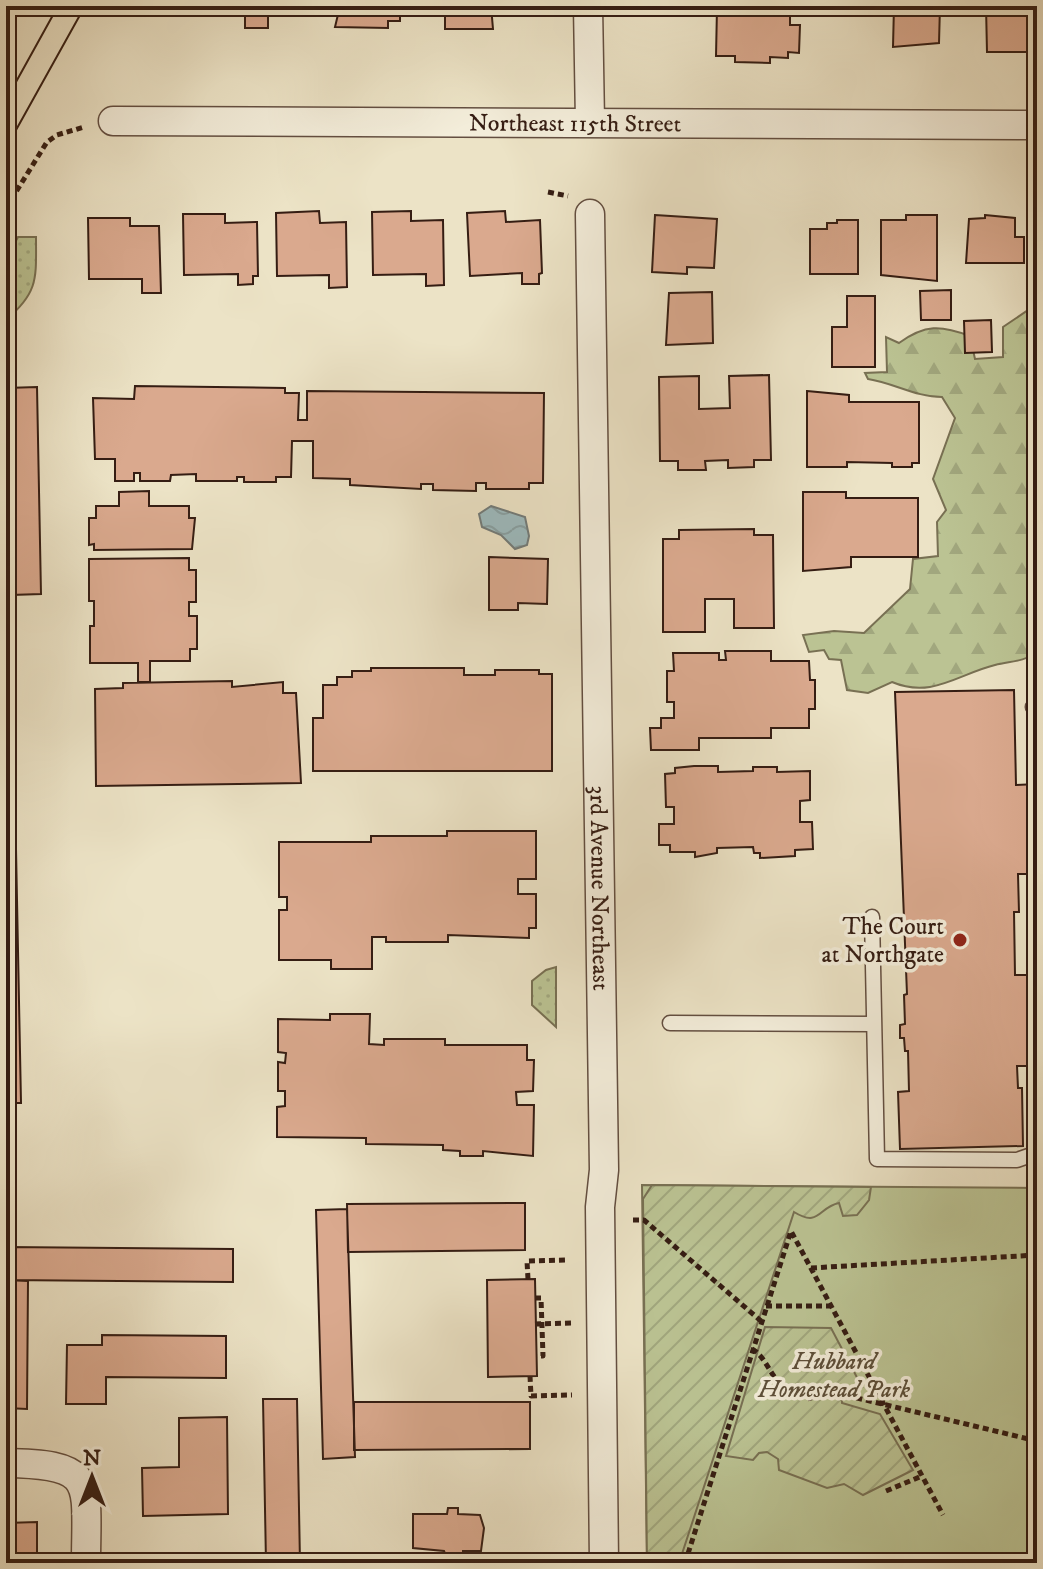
<svg xmlns="http://www.w3.org/2000/svg" width="1043" height="1569" font-family="'IM FELL DW Pica',serif">
<style>
.grass{fill:url(#grass-dots);stroke:#787053;stroke-width:2}
.forest{fill:url(#forest-firs);stroke:#787053;stroke-width:2}
.park{fill:#bbc393;stroke:#787053;stroke-width:2}
.garden{fill:url(#garden-furrows);stroke:#787053;stroke-width:2}
.water{fill:url(#water-waves);stroke:#737c7a;stroke-width:2}
.building{fill:#daa98e;stroke:#351d13;stroke-width:2}
.lines{fill:none;stroke-linecap:round;stroke-linejoin:round}
.service-casing{stroke:#634e40;stroke-width:17}
.minor-casing{stroke:#634e40;stroke-width:31}
.path{stroke:#351d13;stroke-width:5;stroke-dasharray:6 4;stroke-linecap:butt}
.service{stroke:#f3edda;stroke-width:14}
.minor{stroke:#f3edda;stroke-width:28}
.tram{stroke:#351d13;stroke-width:2}
.poi-dot{fill:#8f2418;stroke:#f3edda;stroke-width:3}
.labels{text-anchor:middle;stroke-width:7;stroke-linejoin:round;paint-order:stroke}
.street-label{font-size:24px;fill:#351d13;stroke:#f3edda}
.poi-label{font-size:24px;fill:#351d13;stroke:#f3edda;text-anchor:end}
.park-label{font-size:24px;font-style:italic;fill:#5d4f39;stroke:#f3edda}
</style>
<defs>
<pattern id="grass-dots" width="8" height="8" patternUnits="userSpaceOnUse" patternTransform="scale(2)"><rect width="8" height="8" fill="#bbc393"/><path d="M2 2h.1M6 6h.1" fill="none" stroke="#a1a77e" stroke-width="1.8" stroke-linecap="round"/></pattern>
<pattern id="forest-firs" width="22" height="20" patternUnits="userSpaceOnUse" patternTransform="scale(2)"><rect width="22" height="20" fill="#bbc393"/><path d="M5 1l3.5 6h-7zM16 11l3.5 6h-7z" fill="#a1a77e"/></pattern>
<pattern id="garden-furrows" width="10" height="10" patternUnits="userSpaceOnUse" patternTransform="scale(2)"><rect width="10" height="10" fill="#bbc393"/><path d="M-1 1l2-2M0 10L10 0M9 11l2-2" fill="none" stroke="#a1a77e"/></pattern>
<pattern id="water-waves" width="16" height="10" patternUnits="userSpaceOnUse" patternTransform="scale(2)"><rect width="16" height="10" fill="#9dbbbf"/><path d="M0 5q4-4 8 0t8 0" fill="none" stroke="#88a0a3"/></pattern>
</defs>
<rect width="100%" height="100%" fill="#ece3c6"/>
<filter id="stains"><feTurbulence type="fractalNoise" baseFrequency=".0025" numOctaves="4"/><feColorMatrix values="0 0 0 0 .2 0 0 0 0 .09 0 0 0 0 .02 0 0 0 .5 -.17"/></filter>
<radialGradient id="worn" r=".72"><stop offset=".6" stop-color="#630" stop-opacity="0"/><stop offset="1" stop-color="#630" stop-opacity=".3"/></radialGradient>
<path class="grass" d="M18 237H36C36 278 39 292 6 320V259Z
M556 967V1027L532 1005V981L546 970Z"/>
<path class="forest" d="M1037 304V653C1022 662 1011 661 995 665 958 674 932 699 892 682L868 693 847 690 841 660 829 659 824 650 809 652 803 635 834 631 864 633 910 589 913 559 938 556 937 522 946 510 933 479 955 418 942 397C916 397 894 383 868 379L865 373 887 372 886 337 899 343C925 324 941 325 970 336L975 359 1003 357V327Z"/>
<path class="park" d="M642 1185 1037 1188V1563H647Z"/>
<path class="garden" d="M652 1185 871 1187 869 1200 857 1215 843 1216 839 1203C818 1207 820 1228 794 1212L679 1563H647L643 1199Z
M765 1327 831 1328 862 1387 841 1390 842 1403 880 1414 913 1470 863 1495 844 1484 827 1488 779 1470 778 1459 767 1452 759 1453 753 1460 726 1456Z"/>
<path class="water" d="M491 506 525 517 529 536 527 545 515 549 501 535 482 527 479 514Z"/>
<path class="building" d="M245 6H268V28H245Z
M340 6H400V21H388V28L335 27Z
M445 6H491L493 29H445Z
M894 6H940L939 43 893 47Z
M986 6H1037V52H987Z
M717 8 790 10V25H800L799 53 788 52V58L770 57V63L735 62V56H716Z
M319 211 320 223 346 222 347 287 329 288V275L277 276 276 213Z
M411 211V221L443 220 444 285 426 286V274L373 275 372 212Z
M505 211 506 222 540 220 542 273 539 274V284H522V273L470 276 467 213Z
M183 214H225V223L257 222 258 276H253V284L238 285V274L184 275Z
M655 215 717 219 714 268 687 267V274L652 272Z
M906 215H937V281L881 275V220H906Z
M985 215 1015 218V237H1024V263H966L969 219 985 218Z
M88 218H130V226H159L161 293H142V279H89Z
M837 220H858V274H810V229H827V223H837Z
M951 290V320H921L920 291Z
M712 292 713 343 666 345 669 293Z
M847 296H875V367H832V327H847Z
M991 320 992 352 965 353 964 321Z
M769 375 771 460H754V467L728 468V460L705 461 706 470H678V461H660L659 377 699 376V409L730 408 729 376Z
M135 386 285 388V393H299L298 420H307V391L544 393 543 483H529V489H486V483H476V491L433 490V484H421V489L350 485V479L313 478V441H292L291 477H276V482H244V477H237V481H196V474L171 475 170 481H140V473H134V481H115V459H95L93 398 134 399Z
M37 387 41 594 11 595 21 1103H6V388Z
M807 391 849 395V402H919V463H912V467H892V463L847 462V467H807Z
M149 491V506H189V518H195L192 549 94 550V544L89 545V518H96V506H119V492Z
M803 492H846V498H918V557H851V567L803 571Z
M754 529V535H773L774 628H734V599H705V632H663V539H679V530Z
M489 557 548 559 547 604 518 603V610H489Z
M189 558V570H196V602H189V616H197V649H190V661H150V682H138V663H90V626H94V601H89V559Z
M725 651H771V661H809L810 680H815V709H809V728H771V738H699V750H651L650 728H661V718H674V702H667V671H674L673 653H719V660H726Z
M371 668H464V675H495V670H539V674H552V771H313V718H323V685H337V677H352V671H371Z
M232 681V687L283 682V693H296L301 783 96 786 95 689 123 688V683Z
M1014 690 1016 785 1037 784V874H1018L1019 912H1014L1015 975H1030V966L1037 965V1075H1031V1066H1017L1018 1088H1022L1023 1146 900 1149 898 1092 909 1091 908 1051H905L904 1038H900V1025L905 1024 904 995 907 994 895 692Z
M694 766H718V772L753 771V767H777V772L810 771V800L800 801V822H812L813 849 795 850V856L760 858V853H754L753 847 717 848V853L695 857V852H670V845H659V824H674V807H666L665 774 675 773V768Z
M447 831H536V879H518V894H536V928H529V938L448 935V942H386V937H372V969H331V960H279V910H287V897H279V842H371V836H447Z
M330 1014H370L369 1044 384 1045V1039H445V1045H527V1060H534L533 1091 516 1092 517 1105H534L533 1156 483 1151V1156H460V1151L443 1150V1145L366 1144V1138L277 1137V1107L285 1106V1091H278V1062L285 1063 286 1053 278 1052V1019L330 1020Z
M525 1203V1250L348 1252 347 1204Z
M347 1209 355 1457 323 1459 316 1210Z
M6 1247 233 1249V1282L6 1280Z
M535 1279 537 1376 488 1377 487 1280Z
M6 1280 28 1281 27 1409 6 1408Z
M102 1335 226 1336V1378L106 1377V1404H66L67 1345H102Z
M263 1399H297L300 1563H266Z
M354 1402H530V1449L354 1450Z
M227 1417 228 1514 143 1516 142 1468 179 1467V1418Z
M448 1508H458V1514L480 1515 484 1528 481 1551H463V1562L458 1563H449L444 1551 413 1548V1514H447Z
M37 1522V1563H6V1523Z"/>
<g class="lines">
<defs>
<path id="service" d="M1033 707H1037
M872 917 877 1159 1017 1160 1037 1153V1135
M670 1023 874 1024"/>
<g id="minor">
<path d="M588 6 590 122"/>
<path id="s1" d="M113 121 1037 125"/>
<path id="s2" d="M590 214 604 1170 600 1207 604 1563"/>
<path d="M6 1463C98 1464 86 1482 86 1563"/>
</g>
</defs>
<use href="#service" class="service-casing"/>
<use href="#minor" class="minor-casing"/>
<path class="path" d="M548 192 568 196
M6 208 47 142 57 135 84 127
M633 1220H644L761 1321
M811 1268 1037 1255
M528 1279 527 1261 567 1260
M535 1298H541L543 1356H536
M766 1306H832
M535 1324 571 1323
M752 1349C771 1359 773 1395 801 1389L807 1399 832 1392 1037 1441
M530 1376 531 1396 572 1395
M886 1491 922 1476
M685 1563 791 1231 943 1515"/>
<use href="#service" class="service"/>
<use href="#minor" class="minor"/>
<path class="tram" d="M6 100 58 6
M6 148 85 6"/>
</g>
<circle class="poi-dot" cx="960" cy="940" r="8"/>
<g class="labels">
<g class="street-label">
<text dy="8" stroke="none"><textPath href="#s1" startOffset="462">Northeast 115th Street</textPath></text>
<text dy="8" stroke="none"><textPath href="#s2" startOffset="674">3rd Avenue Northeast</textPath></text>
</g>
<g class="poi-label">
<text x="944" y="934">The Court<tspan x="944" dy="28">at Northgate</tspan></text>
</g>
<g class="park-label">
<text x="834" y="1369">Hubbard<tspan x="834" dy="28">Homestead Park</tspan></text>
</g>
</g>
<rect width="1043" height="1569" fill="none" stroke="#ece3c6" stroke-width="32"/>
<rect x="8" y="8" width="1027" height="1553" fill="none" stroke="#351d13" stroke-width="4"/>
<rect x="16" y="16" width="1011" height="1537" fill="none" stroke="#351d13" stroke-width="2"/>
<g transform="translate(92 1477)" stroke="#f3edda" stroke-width="6" paint-order="stroke">
<path d="M0-6L14 30L0 20L-14 30Z" fill="#351d13"/>
<text y="-12" font-size="22" font-weight="bold" text-anchor="middle" fill="#351d13">N</text>
</g>
<rect width="100%" height="100%" filter="url(#stains)"/>
<rect width="100%" height="100%" fill="url(#worn)"/>
</svg>
